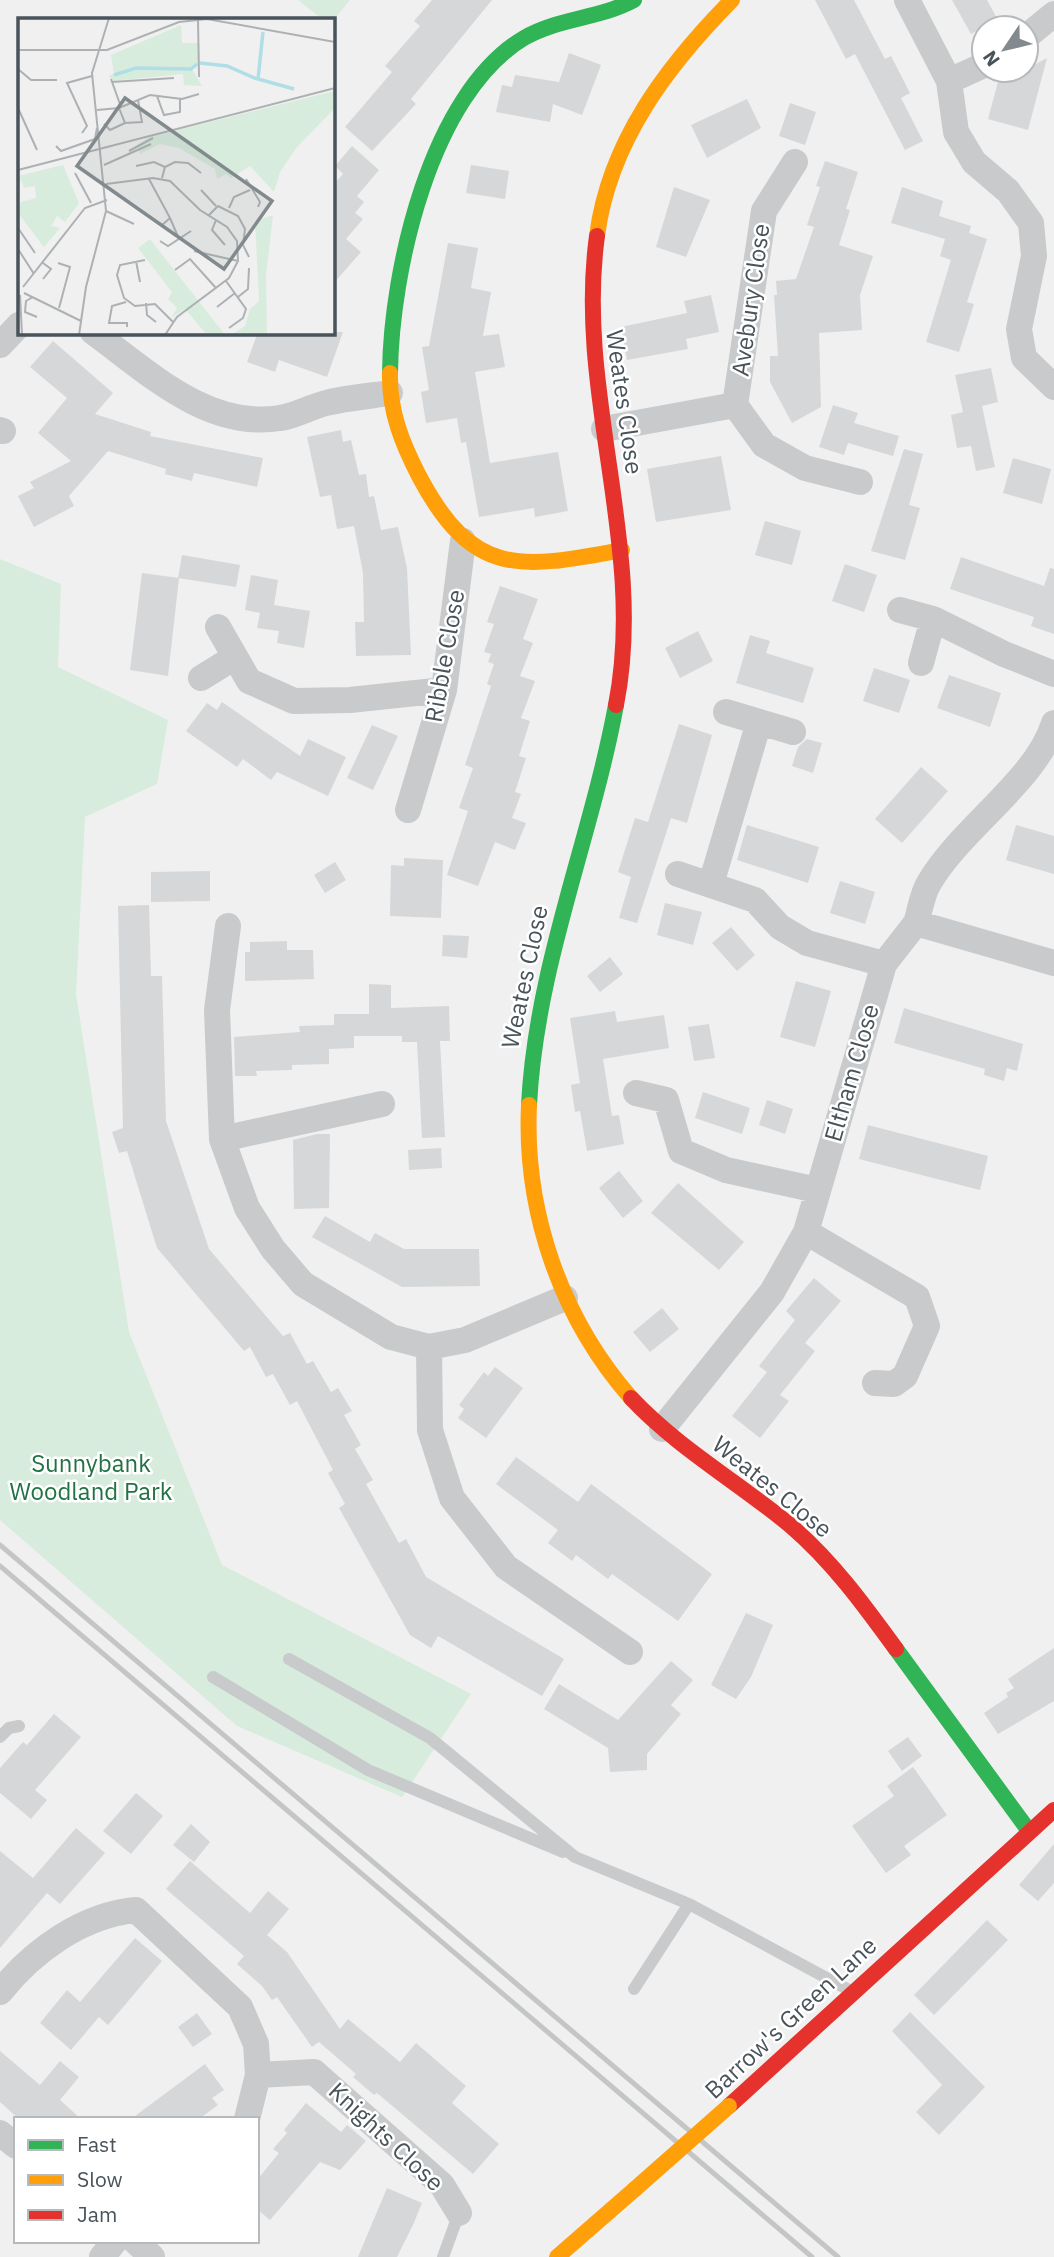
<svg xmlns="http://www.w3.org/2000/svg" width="1054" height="2257" font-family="'IBM Plex Sans',sans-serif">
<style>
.green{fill:#d7ecdd}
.building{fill:#d6d7d8}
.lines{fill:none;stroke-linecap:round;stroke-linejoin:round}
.lane{stroke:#c8cacb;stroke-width:12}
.street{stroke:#c8cacb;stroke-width:26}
.fast{stroke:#30b455;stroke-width:16}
.slow{stroke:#ff9f0a;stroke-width:16}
.jam{stroke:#e5322d;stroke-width:16}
.rail{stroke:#c4c6c6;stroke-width:5}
.slow-bridge{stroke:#ff9f0a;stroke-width:16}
.labels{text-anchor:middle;stroke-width:5;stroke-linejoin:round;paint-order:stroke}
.street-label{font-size:24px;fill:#49535a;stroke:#fff}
.park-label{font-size:24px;fill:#227244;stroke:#fff}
.inset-river{fill:none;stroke:#b0dee6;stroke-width:3.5}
.inset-road{fill:none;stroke:#adb1b4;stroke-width:2}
.view{fill:#838a8e;fill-opacity:0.15;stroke:#838a8e;stroke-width:3.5}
.inset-edge{fill:none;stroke:#49535a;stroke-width:3.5}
</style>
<rect width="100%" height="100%" fill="#f0f0f0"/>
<path class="green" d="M298 0H350L333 21 322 19Z
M0 559 61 584 58 667 168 720 157 784 85 817 76 994 129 1332 222 1565 471 1694 402 1797 237 1726 0 1520Z"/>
<path class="building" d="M432 0H492L411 99 416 104 372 151 345 127 392 72 385 66 420 26 414 21Z
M815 0H854L885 59 891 56 910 93 901 98 923 141 905 150 855 54 846 59Z
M952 0H987L998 20 971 34Z
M569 53 601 65 582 115 553 104 550 122 496 112 502 85 512 87 515 75 559 82Z
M1047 58 1028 130 988 119 999 78 1006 80Z
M747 99 761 128 707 158 691 125Z
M790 103 816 112 805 145 779 136Z
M352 146 379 170 357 196 364 202 355 213 363 219 346 239 361 252 332 285V186L343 174 335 166Z
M825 161 858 172 846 209 850 210 839 245 873 256 860 295 862 330 819 333 821 407 792 423 770 382V356H778L774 295H777L776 281 796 279 814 227 807 225 820 187 816 186Z
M471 165 509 171 505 199 466 193Z
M674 187 710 200 686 257 656 247Z
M902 187 943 201 939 216 971 226 969 233 987 239 967 302 974 304 959 352 926 342 951 260 940 256 945 239 891 223Z
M448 243 478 248 471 288 491 292 483 336 499 334 505 367 475 372 490 463 558 452 568 511 535 517 534 508 479 517 466 442 461 443 457 418 426 423 421 392 429 390 422 347 429 346Z
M711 295 719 332 686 339 688 349 627 360 621 327 687 313 684 301Z
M258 332H343L327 377 279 360 275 372 247 362Z
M53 341 113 393 95 414 151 432 150 436 263 458 257 487 194 473 192 481 165 474 166 469 108 451 69 496 74 506 34 527 18 496 34 488 30 482 71 461 38 433 67 398 30 367Z
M991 368 998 402 982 406 995 467 976 471 971 446 957 448 951 415 963 412 955 375Z
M833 405 858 413 854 423 899 436 893 456 848 443 844 455 819 447Z
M341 430 343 442 351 440 359 475 366 474 369 497 374 496 381 530 398 527 407 568 411 655 356 656 355 622H364L363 573 354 526 337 529 331 495 320 497 307 437Z
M904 449 923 454 909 505 920 508 905 560 871 551Z
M721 456 731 510 656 522 647 469Z
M1013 458 1051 469 1042 504 1003 493Z
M765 521 801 531 792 565 755 555Z
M182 555 240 565 236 587 178 578Z
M961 557 1044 586 1050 568 1054 569V634L1031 626 1034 617 950 589Z
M845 564 877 575 864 612 832 601Z
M142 573 179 578 168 676 130 670Z
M251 575 278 580 274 605 310 611 304 648 277 643 279 631 257 628 260 613 245 610Z
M500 586 538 599 523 639 533 643 520 676 535 681 521 718 530 721 519 756 526 758 515 792 521 794 512 818 526 823 515 850 495 842 478 886 447 875 468 811 459 808 473 768 465 765 491 686 487 684 494 664 488 662 491 654 484 652 494 624 487 622Z
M698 631 713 661 680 678 665 648Z
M750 635 770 641 766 653 814 668 803 703 736 683Z
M874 668 910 680 899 713 863 701Z
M949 675 1001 693 990 727 937 708Z
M222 702 300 756 308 739 346 757 328 796 277 772 271 780 243 759 237 767 186 731 207 703 217 710Z
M679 724 712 735 687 823 671 818 637 923 619 918 631 877 618 872 635 818 648 822Z
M372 725 398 736 373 790 347 778Z
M807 739 822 743 813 773 792 766 798 747Z
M921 767 948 791 902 843 875 819Z
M747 825 819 847 808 883 737 860Z
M1016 825 1054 836V874L1006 860Z
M404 858 443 860 441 918 390 916 391 865 404 866Z
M335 862 346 880 325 893 314 875Z
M210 871V901L151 902V872Z
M840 881 875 892 865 924 830 913Z
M665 903 702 912 693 945 657 935Z
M149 905 151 976H162L166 1121 209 1249 283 1336 290 1333 307 1364 313 1361 331 1392 338 1388 352 1411 344 1415 361 1445 355 1449 373 1480 366 1484 399 1543 406 1539 426 1577 564 1659 542 1696 438 1636 431 1648 410 1635 339 1508 345 1504 328 1473 333 1470 297 1401 290 1405 273 1374 266 1377 250 1347 244 1351 157 1248 127 1151 119 1153 112 1132 123 1128 118 906Z
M731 927 755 955 737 971 712 943Z
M443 935 469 936 467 958 442 956Z
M287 941V950H313L314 979 245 981V952H250V942Z
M610 957 623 974 600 992 587 976Z
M796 981 831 991 815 1047 780 1037Z
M369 984 391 985V1008L449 1006 450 1041H440L445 1137 422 1138 417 1042H402V1036H354V1048L329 1049V1064L292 1065V1070L256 1071 257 1076H235L234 1037 300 1032 299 1026 334 1025V1014H369Z
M904 1008 1023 1044 1017 1071 1007 1068 1004 1081 984 1075 985 1069 894 1043Z
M615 1011 617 1022 664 1015 669 1048 603 1059 612 1116 619 1115 624 1144 587 1151 580 1111 575 1112 571 1085 580 1083 570 1018Z
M709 1024 715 1058 694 1061 688 1027Z
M703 1092 750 1108 742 1134 695 1118Z
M767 1100 793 1109 785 1134 759 1125Z
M868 1125 988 1156 980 1190 859 1159Z
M317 1134H330L329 1208 294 1209 293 1140Z
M441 1148 442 1168 409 1170 408 1150Z
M619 1171 643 1201 623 1218 599 1188Z
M678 1183 744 1242 719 1270 651 1213Z
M325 1216 370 1242 375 1233 404 1249H479L480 1286 402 1287 312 1237Z
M814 1278 841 1301 805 1343 815 1351 780 1395 789 1401 760 1438 732 1416 767 1372 759 1366 795 1320 786 1311Z
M662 1308 679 1329 650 1352 633 1332Z
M495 1367 523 1388 486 1438 458 1418 464 1409 459 1405 484 1372 488 1376Z
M516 1457 578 1502 591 1484 712 1574 678 1621 612 1574 608 1579 576 1555 572 1561 548 1543 558 1530 496 1484Z
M746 1613 773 1625 751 1677 736 1699 711 1685Z
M1054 1648V1701L998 1734 984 1713 1008 1697 1006 1693 1014 1688 1008 1679Z
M671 1661 693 1680 671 1705 681 1714 647 1754V1770L610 1772 608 1748 544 1709 559 1684 618 1720Z
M54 1714 81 1737 35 1790 47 1800 31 1819 0 1793V1768L23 1742 27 1745Z
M908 1737 922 1756 902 1771 888 1751Z
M913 1767 947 1815 904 1846 911 1855 886 1873 852 1826 894 1796 887 1786Z
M136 1793 163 1816 131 1854 103 1831Z
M191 1824 210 1842 194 1862 173 1845Z
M76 1828 105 1853 60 1904 47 1893 0 1948V1851L33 1878Z
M1054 1844V1883L1038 1901 1019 1885Z
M190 1861 250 1913 268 1891 289 1909 267 1935 287 1952 340 2029 348 2019 400 2062 416 2043 466 2086 452 2103 499 2144 473 2174 377 2093 374 2095 353 2077 356 2074 319 2042 312 2047 277 1997 272 2000 262 1986 237 1964 244 1956 166 1889Z
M987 1920 1008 1940 934 2015 914 1995Z
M135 1938 162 1961 108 2025 99 2017 71 2050 40 2023 67 1990 80 2002Z
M910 2012 985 2087 939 2135 916 2112 942 2085 892 2031Z
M197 2013 212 2034 193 2047 178 2027Z
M0 2051 40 2085 60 2061 79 2077 60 2100 81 2119H19L0 2102Z
M205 2064 224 2090 212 2098 218 2105 199 2119H131Z
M306 2103 341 2132 347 2125 366 2141 340 2170 320 2162 270 2220 257 2209V2180L279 2153 273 2149 287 2133 284 2130Z
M387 2188 422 2203 413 2225 397 2257H358Z"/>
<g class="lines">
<path class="lane" d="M289 1659 430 1738 575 1857 689 1904 849 1990
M213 1677 368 1770 563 1852
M0 1737 9 1728 19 1726
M634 1989 689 1904
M443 2257 459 2213"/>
<path class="street" d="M907 0 949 81 956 132 974 162 1008 191 1031 223 1034 256 1019 329 1024 358 1054 387
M1026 37 1054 14
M949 81 984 65
M93 332C147 371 207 430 280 418 295 416 310 407 326 403 347 398 369 396 390 393
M0 345 19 325
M735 405 764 445 805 468 860 482
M604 429 735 405 764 211 795 162
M0 430 3 431
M900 610 933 619 1004 654 1054 674
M218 627 249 681 294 701 350 700 444 690
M921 663 933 619
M201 678 235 657
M726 712 793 732
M408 810 444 690 463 541
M678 874 755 900 780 927 807 943 884 964
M711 884 759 722
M916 923C920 911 922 894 929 883 961 828 1036 781 1054 723
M228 926 217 1010 222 1139 247 1208 273 1249 303 1284 391 1337 429 1347 465 1340 565 1298
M636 1093 666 1100 681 1151 726 1170 817 1190
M222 1139 382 1104
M806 1232 917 1297 927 1326 905 1376 894 1384 875 1383
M429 1347 430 1430 452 1498 506 1567 630 1652
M662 1429 772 1292 806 1232 884 964 916 923 1054 963
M0 1992C33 1951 82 1915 136 1910L240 2007 256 2044 258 2075 247 2119
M258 2075 314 2072 442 2185 459 2213
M0 2133 16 2146
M135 2241 152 2257
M102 2257 115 2241"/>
<path class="fast" d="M390 373C391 272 430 94 524 38 558 18 599 19 634 0
M529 1105C536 966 591 840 616 705
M896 1649 1029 1831"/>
<path class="slow" d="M597 236C609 142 667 66 732 0
M390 373C389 411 402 443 419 476 473 578 519 569 622 550
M529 1105C524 1212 561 1318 631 1398
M557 2257 635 2189"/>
<path class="jam" d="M597 236C575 394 647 548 616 705
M631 1398C678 1448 738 1482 791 1526 832 1561 864 1605 896 1649
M729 2106 1054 1810"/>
<path class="rail" d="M0 1545 838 2257
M0 1566 812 2257"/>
<path class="slow-bridge" d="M635 2189 729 2106"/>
</g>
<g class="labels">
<g class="street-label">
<text transform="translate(751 300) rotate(-82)" y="8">Avebury Close</text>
<text transform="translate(624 402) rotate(82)" y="8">Weates Close</text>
<text transform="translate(445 656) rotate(-80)" y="8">Ribble Close</text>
<text transform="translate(525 977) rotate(-78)" y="8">Weates Close</text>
<text transform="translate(852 1073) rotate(-74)" y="8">Eltham Close</text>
<text transform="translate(772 1487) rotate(39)" y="8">Weates Close</text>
<text transform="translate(791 2018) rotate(-43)" y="8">Barrow's Green Lane</text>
<text transform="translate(386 2137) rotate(43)" y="8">Knights Close</text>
</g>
<g class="park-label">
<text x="91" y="1472">Sunnybank<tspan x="91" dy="28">Woodland Park</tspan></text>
</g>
</g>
<g transform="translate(18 18)">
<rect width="317" height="317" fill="#f0f0f0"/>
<path d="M163 7 164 25H181L182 45 174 51 184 68 166 67 165 56 95 63 91 58 96 55 93 37ZM317 73V90L279 129 262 154 256 174 232 148 213 160 208 156 199 161 197 151 161 130 142 126 122 136 119 127 131 119ZM45 147 61 185 47 204 39 198 33 208 42 210 26 229 0 195 3 184 18 180 17 168 6 170 3 161 0 172V158ZM255 197 248 257 249 317H213L227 308 232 291 241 283 237 203ZM132 221 207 317H189L167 291 153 300 159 290 150 281 154 274 120 230Z" fill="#d7ecdd"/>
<path class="inset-river" d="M245 14 240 61 276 71M182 45 209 48 239 61M96 57 118 50 173 51 179 46"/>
<path class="inset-road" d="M180 1 181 59M0 32H89L161 4 189 1 317 24M0 51 13 62H39M93 61 103 89M94 64 156 60M139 78 146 97 162 94V81M0 90 19 132M101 90 107 105 124 104 120 82M79 92 101 90 132 77 164 81 181 76M86 106 92 112 107 105M64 115 69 108 49 65 74 58M38 128 43 133 77 121 79 110M111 133 135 120M86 147 133 126M118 148 136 144 147 149M0 152 317 70M57 155 73 185M144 160 147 149 157 144 170 145 183 155M131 161 152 200 143 208M228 161 242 184 240 189M88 166 135 160 152 163 182 192 209 209 219 223 220 243 211 260 159 299 147 317M183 172 198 188M211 190 216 179 232 172M88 193 116 206M190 198 200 188 220 198 227 211 225 227 231 239M152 200 161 221M198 202 194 212 207 227M0 210 17 235M142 223 150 228 173 213M0 231 16 256M176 233 220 243M127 242 102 247 99 257 106 280 117 288 137 286 155 304M118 243 122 264M25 245 33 251 25 261M40 245 52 249 41 290M157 252 172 241 198 270M208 263 228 291 225 300 211 310M5 269 67 190 89 182M6 275 63 303M2 277 4 317M15 279 8 283 7 294 19 299M220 279 230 271 231 250M108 284 94 288 91 305H109V309M128 285 129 297 138 304M199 289 217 275M61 317 68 269 88 193 74 55 91 0"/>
<path class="view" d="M107 80 254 183 206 251 59 148Z"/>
<rect width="317" height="317" class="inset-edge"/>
</g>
<rect x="14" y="2117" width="245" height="126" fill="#ffffff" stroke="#b6babd" stroke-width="2"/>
<rect x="28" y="2140" width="35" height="10" fill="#30b455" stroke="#b6babd" stroke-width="2"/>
<text x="77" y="2152" font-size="21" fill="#49535a">Fast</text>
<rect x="28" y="2175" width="35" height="10" fill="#ff9f0a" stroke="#b6babd" stroke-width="2"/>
<text x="77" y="2187" font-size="21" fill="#49535a">Slow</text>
<rect x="28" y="2210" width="35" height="10" fill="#e5322d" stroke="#b6babd" stroke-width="2"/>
<text x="77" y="2222" font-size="21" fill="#49535a">Jam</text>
<g transform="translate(1005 49) rotate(235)"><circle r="33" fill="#ffffff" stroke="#b6babd" stroke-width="2"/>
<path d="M0-5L12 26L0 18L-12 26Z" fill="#838a8e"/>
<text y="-10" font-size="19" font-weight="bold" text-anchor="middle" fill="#49535a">N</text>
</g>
</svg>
